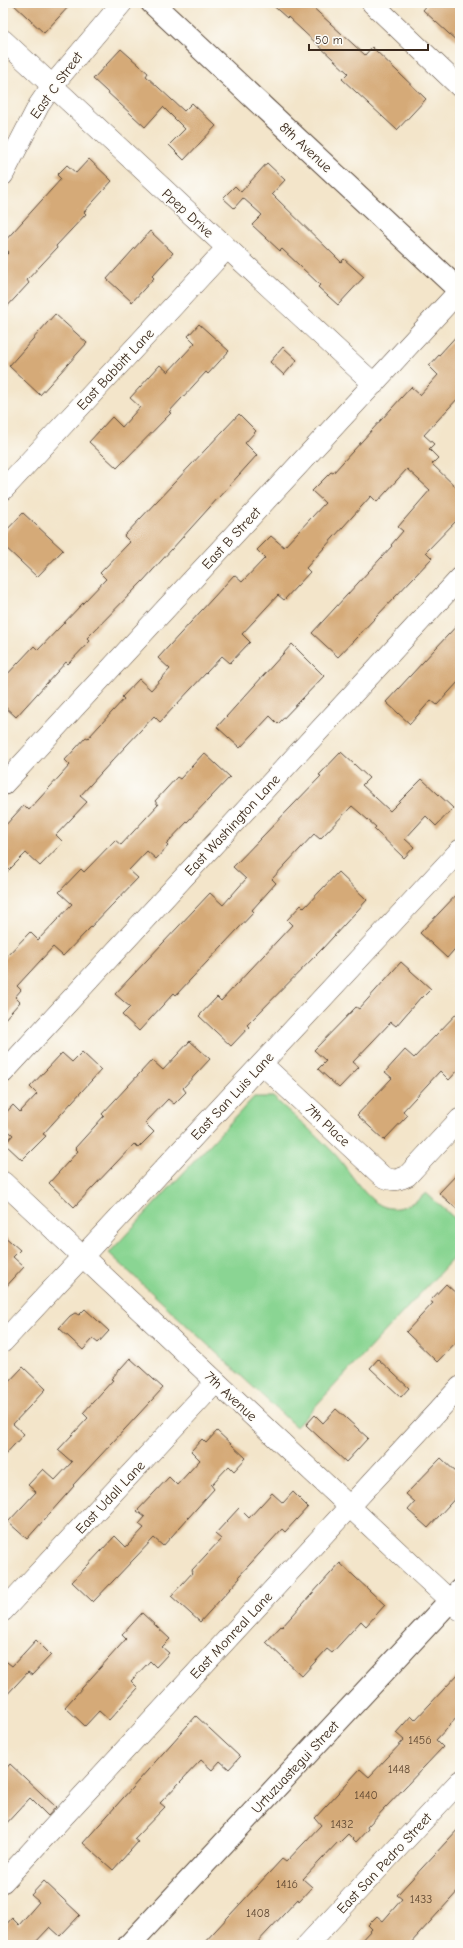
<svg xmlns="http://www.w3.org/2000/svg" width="463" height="1948" font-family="'Comic Neue',sans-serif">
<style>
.green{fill:#8ad593;stroke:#628058}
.building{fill:#d5aa78}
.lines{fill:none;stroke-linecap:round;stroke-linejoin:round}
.minor-casing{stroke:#574638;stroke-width:22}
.major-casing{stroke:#574638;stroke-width:24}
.minor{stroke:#fff;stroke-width:21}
.major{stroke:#fff;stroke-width:22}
.labels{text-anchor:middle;stroke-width:3;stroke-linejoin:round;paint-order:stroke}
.number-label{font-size:12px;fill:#624a34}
.street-label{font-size:14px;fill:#3b2a1e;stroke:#fdfcf7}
</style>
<rect width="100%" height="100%" fill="#fdfcf7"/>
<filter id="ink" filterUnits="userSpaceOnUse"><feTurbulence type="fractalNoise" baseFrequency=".025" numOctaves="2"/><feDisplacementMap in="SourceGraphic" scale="8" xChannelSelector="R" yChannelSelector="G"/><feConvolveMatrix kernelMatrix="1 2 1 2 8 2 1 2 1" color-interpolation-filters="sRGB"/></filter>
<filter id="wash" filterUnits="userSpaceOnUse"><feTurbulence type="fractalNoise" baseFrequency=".012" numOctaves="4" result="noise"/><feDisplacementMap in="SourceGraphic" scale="16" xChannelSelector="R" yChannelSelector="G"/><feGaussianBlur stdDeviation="0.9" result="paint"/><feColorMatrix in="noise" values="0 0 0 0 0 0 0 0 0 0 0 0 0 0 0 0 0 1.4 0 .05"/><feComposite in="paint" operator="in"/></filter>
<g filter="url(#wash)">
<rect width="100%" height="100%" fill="#f3e5ca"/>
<path class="green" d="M254 1097H273C292 1115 314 1132 332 1151 360 1180 377 1235 426 1193L460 1223V1251L296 1427 109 1253Z"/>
<g id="blocks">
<path class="building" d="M12 3H72L44 33Z
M270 3H308L365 55 372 47 426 99 397 130 342 79 348 73 288 17 287 18Z
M429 3H460V44L423 10Z
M121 49 148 73 146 76 184 111 192 103 216 126 184 160 169 145 185 129 163 107 145 127 93 79Z
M89 159 112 181 84 212 86 214 56 246 57 248 27 280 29 283 3 311V258L9 252 3 246V243L61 179 57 175 67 165 76 173Z
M267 163 285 180 272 194 341 262 344 259 364 277 338 305 318 287 320 285 282 249 280 251 252 225 262 215 243 198 234 208 223 198 235 186 241 192Z
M150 231 173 253 152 276 154 278 132 302 107 279Z
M55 314 87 343 40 395 9 366Z
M199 324 229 351 208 374 206 372 169 412 171 413 117 468 89 442 112 417 122 427 140 407 130 398 160 365 168 372 195 343 188 336Z
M460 332V396L424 435 434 444 429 449 438 458 432 464 460 491V517L426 552 432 558 338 657 312 633 392 546 391 545 403 531 398 527 430 490 407 469 377 502 371 496 306 568 310 572 284 600 278 595 242 634 250 642 230 663 222 656 160 722 154 716 112 761 80 796 87 802 56 835 63 842 40 866 26 853 3 876V828L24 805 29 810 70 765 65 760 86 737 88 738 124 699 122 697 139 679 151 690 170 669 158 658 234 575 242 582 265 558 257 550 271 536 284 547 325 503 312 491 331 472 333 473 411 387 420 395 438 375 429 366Z
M283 347 297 360 284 375 270 362Z
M239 414 256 431 245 443 257 455 143 581 87 638 90 641 68 664 66 662 16 717 3 705V679L34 646 38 650 106 579 100 573 130 542 124 536Z
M23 513 63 550 37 577 3 545V534Z
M460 622V680L437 705 431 700 410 724 386 702Z
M292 644 324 676 278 724 270 716 240 748 217 727Z
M341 752 369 778 362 785 390 811 422 779 453 808 436 826 426 816 405 839 414 847 404 858 374 829 376 827 352 806 320 839 314 834 272 879 276 883 252 910 254 912 176 995 174 993 139 1031 122 1015 130 1007 115 994 210 893 223 905 246 879 233 867 321 776 319 775Z
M204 753 230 777 166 844 168 846 156 859 147 851 129 870 138 878 63 956 53 947 17 986 21 990 15 997 20 1002 3 1021V960L30 932 38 940 72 904 59 892 81 869 84 872 115 840 121 845 158 805 155 801 177 777 180 779Z
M338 872 367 900 322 949 247 1025 249 1027 231 1046 199 1016 217 997 221 1001 292 925 287 920 301 905 304 908Z
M460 891V943L447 958 420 933Z
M401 962 431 989 422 998 421 997 396 1026 391 1022 353 1062 359 1067 339 1088 318 1069 326 1061 314 1050 356 1007 359 1009Z
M460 1010V1068L449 1080 440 1071 403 1111 407 1116 384 1140 357 1115 392 1078 385 1072 405 1050 414 1058Z
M190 1041 210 1059 183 1088 186 1092 174 1104 168 1099 145 1123 154 1132 138 1148 134 1144 74 1207 49 1183 78 1151 75 1148 104 1116 102 1114 152 1060 163 1070Z
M82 1052 101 1070 43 1134 46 1136 22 1160 5 1144 13 1135 3 1126V1116L13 1105 20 1112 37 1094 30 1087 62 1053 72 1062Z
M460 1171V1212L439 1193Z
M3 1235 20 1250 13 1257 24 1267 3 1290Z
M446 1284 460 1297V1338L437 1362 406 1332 433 1303 430 1301Z
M85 1309 109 1331 98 1343 93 1339 83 1350 59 1328 70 1316 75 1313 79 1315Z
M130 1358 163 1388 73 1485 74 1486 27 1539 8 1522 36 1492 28 1485 43 1469 55 1480 72 1462 58 1450 88 1418 83 1413 113 1380 111 1379Z
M378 1359 409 1388 401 1397 370 1368Z
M23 1367 46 1389 13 1424 24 1434 3 1457V1388Z
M336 1409 368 1438 346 1462 306 1425 315 1415 323 1423Z
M217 1431 246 1458 234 1471 229 1466 211 1485 214 1489 163 1546 154 1538 93 1602 72 1582 115 1536 126 1547 144 1528 139 1524 145 1517 137 1511 169 1477 177 1485 200 1460 191 1451 202 1439 206 1443Z
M441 1458 460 1476V1493L428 1528 408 1510 415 1502 406 1494Z
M293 1492 308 1507 285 1532 282 1529 239 1576 240 1578 200 1622 171 1596 193 1572 192 1570 221 1539 215 1534 239 1508 249 1518 272 1493 283 1503Z
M340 1563 385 1605 366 1626 361 1621 332 1653 327 1649 302 1676 266 1642 281 1626 282 1627Z
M142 1613 170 1639 162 1647 169 1653 156 1667 150 1661 131 1681 138 1688 109 1720 99 1711 85 1726 65 1707 126 1639 122 1635Z
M36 1640 51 1655 32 1675 28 1672 3 1699V1659L12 1666Z
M460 1672V1714L436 1740 443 1747 367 1827 368 1829 356 1842 348 1834 340 1842 339 1841 303 1879 312 1887 299 1901 298 1899 255 1945H202L282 1859 286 1862 321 1825 315 1818 360 1769 369 1777 404 1740 396 1733 411 1716 415 1720Z
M196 1716 240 1757 229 1769 220 1761 212 1770 201 1760 160 1803 165 1807 134 1839 138 1842 113 1870 83 1843Z
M10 1764 56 1807 48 1816 30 1798 3 1827V1772Z
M460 1827V1889L409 1945H357L372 1929 368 1925 377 1916 383 1921 402 1899 397 1895Z
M44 1881 80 1915 60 1936 50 1927 33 1945H12L3 1937V1928L12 1918 19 1925 39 1902 31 1895Z"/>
</g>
</g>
<g filter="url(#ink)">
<use href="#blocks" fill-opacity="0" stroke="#574638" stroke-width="1"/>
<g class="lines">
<defs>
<path id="minor" d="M372 3 460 87
M3 40 374 384
M3 175 39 105 52 86 122 3
M3 490 226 249
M3 785 460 290
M262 1064 382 1176C392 1181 396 1181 407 1176L460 1119
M3 1073 460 578
M3 1182 460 1610
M3 1342 460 850
M3 1611 216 1382
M3 1882 460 1387
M307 1945 460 1781"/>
<path id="major" d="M152 3 460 291
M129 1945 460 1590"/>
</defs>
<use href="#minor" class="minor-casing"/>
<use href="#major" class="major-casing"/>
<use href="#minor" class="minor"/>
<use href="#major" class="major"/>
</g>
</g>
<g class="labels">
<g class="number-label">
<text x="420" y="1744">1456</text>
<text x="399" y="1773">1448</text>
<text x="366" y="1799">1440</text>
<text x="342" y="1828">1432</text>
<text x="287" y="1888">1416</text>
<text x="421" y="1903">1433</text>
<text x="258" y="1917">1408</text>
</g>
<g class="street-label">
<text transform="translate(56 85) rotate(-54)" y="5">East C Street</text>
<text transform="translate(306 147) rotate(43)" y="5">8th Avenue</text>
<text transform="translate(188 213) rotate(43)" y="5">Ppep Drive</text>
<text transform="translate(115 369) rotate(-47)" y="5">East Babbitt Lane</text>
<text transform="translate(231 538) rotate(-47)" y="5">East B Street</text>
<text transform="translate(232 825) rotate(-47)" y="5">East Washington Lane</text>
<text transform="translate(232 1096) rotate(-47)" y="5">East San Luis Lane</text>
<text transform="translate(328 1125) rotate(43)" y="5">7th Place</text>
<text transform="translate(231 1396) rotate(43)" y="5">7th Avenue</text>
<text transform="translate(110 1497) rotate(-47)" y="5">East Udall Lane</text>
<text transform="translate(231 1635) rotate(-47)" y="5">East Monreal Lane</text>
<text transform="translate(295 1767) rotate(-47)" y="5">Urtuzuastegui Street</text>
<text transform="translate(384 1863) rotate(-47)" y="5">East San Pedro Street</text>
</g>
</g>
<rect width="463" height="1948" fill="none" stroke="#fdfcf7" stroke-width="16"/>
<path d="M309 44v6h119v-6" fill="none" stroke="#3b2a1e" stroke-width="2"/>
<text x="315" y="44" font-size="12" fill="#3b2a1e" stroke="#fdfcf7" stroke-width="3" paint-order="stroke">50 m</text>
</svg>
